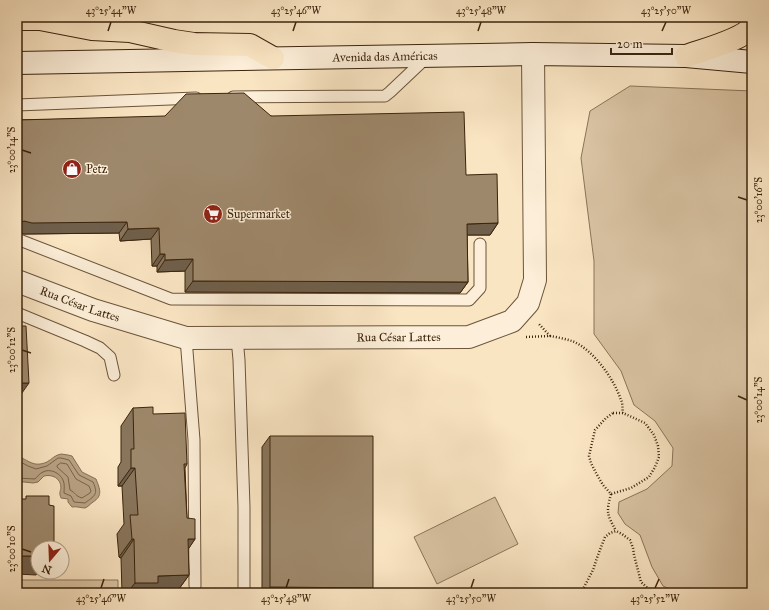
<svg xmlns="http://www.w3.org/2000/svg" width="769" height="610" font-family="'IM FELL Great Primer',serif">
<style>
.green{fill:#dac4a4;stroke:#8a7458}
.water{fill:#b9a385;stroke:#877055}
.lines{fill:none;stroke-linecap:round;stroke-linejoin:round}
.shore{stroke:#7a6448;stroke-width:1}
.service-casing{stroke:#6b543a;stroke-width:13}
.minor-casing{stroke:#6b543a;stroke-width:24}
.secondary-casing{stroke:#3b240c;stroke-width:24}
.trunk-casing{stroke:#3b240c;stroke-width:24}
.path{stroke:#3b240c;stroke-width:2.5;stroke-dasharray:1 2;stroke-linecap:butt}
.service{stroke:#fceed8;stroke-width:11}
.minor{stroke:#fceed8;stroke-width:22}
.secondary{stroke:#fceed8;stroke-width:22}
.trunk{stroke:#fae5c3;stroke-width:22}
.wall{fill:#88755c;stroke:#3b240c}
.shaded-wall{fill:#6f5f4b;stroke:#3b240c}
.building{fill:#9e886b;stroke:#3b240c}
.ticks{fill:none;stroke:#3b240c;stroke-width:1.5}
.labels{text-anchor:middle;stroke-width:3;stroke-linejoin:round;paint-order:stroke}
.street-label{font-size:12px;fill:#3b240c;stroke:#fceed8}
.poi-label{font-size:12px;fill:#3b240c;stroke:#fceed8;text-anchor:start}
.neatline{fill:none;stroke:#3b240c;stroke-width:1.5}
.ticks-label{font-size:10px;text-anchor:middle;fill:#3b240c}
</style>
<rect width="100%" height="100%" fill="#fae5c3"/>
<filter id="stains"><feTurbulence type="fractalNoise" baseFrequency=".005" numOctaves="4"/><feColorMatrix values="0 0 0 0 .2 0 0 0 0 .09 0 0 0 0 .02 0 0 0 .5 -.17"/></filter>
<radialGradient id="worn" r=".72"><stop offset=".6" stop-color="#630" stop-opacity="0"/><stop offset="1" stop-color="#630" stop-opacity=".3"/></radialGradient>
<path class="green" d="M630 86 752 91V593H678L663 586 652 567 640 535 625 524 618 513 619 502 647 489 672 466 673 448 655 421 634 405 621 371 594 334V261L581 158 590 111Z
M495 497 518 544 437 584 414 537Z
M17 580H118V593H17Z"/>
<path class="water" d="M61 454 68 455 72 456 82 472 96 479C100 489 103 496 93 502 90 504 88 507 85 508 81 508 76 506 72 507L68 502V499L61 498C59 493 60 492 61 488 61 478 52 474 44 476L38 482 33 483 24 482H17V456C29 460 33 468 47 462 52 459 55 455 61 454Z"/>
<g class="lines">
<path class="shore" d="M17 460 28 466 36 469 47 466 58 458H61L69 460 79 475 93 482C99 495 94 496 85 503L74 502 71 496 64 493C64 489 65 484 63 480 60 473 50 468 43 472 40 473 37 477 35 479L17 478
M61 463 67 464 76 479 89 486 91 491 90 493 82 498C75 496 76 493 70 490L68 477 57 467V466Z"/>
<defs>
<path id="service" d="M233 97 385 96 390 92 427 57
M17 105 196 98
M17 239 171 299 469 300 480 288V244
M17 313 85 341 100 348 110 357 114 375
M186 338 194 440 195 586
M237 338 239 360 244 507V593"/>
<g id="minor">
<path id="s1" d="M17 281 93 310 186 338 469 337 512 321 528 303 535 280 533 54"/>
</g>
<g id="secondary">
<path id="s2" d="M17 63 533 54 686 56 752 62"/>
</g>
<path id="trunk" d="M17 19H55
M40 19 92 29 130 31 174 41 194 44 250 45 273 58
M686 56C703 50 742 40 752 27"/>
</defs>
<use href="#service" class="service-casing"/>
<use href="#minor" class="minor-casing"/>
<use href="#secondary" class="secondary-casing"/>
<use href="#trunk" class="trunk-casing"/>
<path class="path" d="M550 336C557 337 565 339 572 341 593 349 614 379 621 400 623 404 622 408 623 413
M526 337 550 336 538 323
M613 413H623L645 423 654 435 658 446 659 457 655 467 649 477 631 488 611 494 603 485 596 473 591 463 589 456 595 430 606 418Z
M611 494C606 513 607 514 616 531
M465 593H469
M581 593 593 570 598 555 605 537 610 533 616 531 622 534 630 540 633 548 634 555 641 582 653 593"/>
<use href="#service" class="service"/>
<use href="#minor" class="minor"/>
<use href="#secondary" class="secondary"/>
<use href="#trunk" class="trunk"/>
</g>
<path class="wall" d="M271 116 466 175 498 223 490 235H467L468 282 460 293 185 292V271L157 272V266H152L151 239 120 241 119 233 24 234 17 232V120Z
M133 408 153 414 187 464 185 468 187 518 195 539 188 549 189 575 176 593H122L121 558 119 557 117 534 124 524 122 486H118V467L121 462V426Z
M270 436 369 593H262V447Z"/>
<path class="shaded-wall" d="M24 221 127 222 119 233 24 234 17 232V223Z
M498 223 490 235H459L467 224Z
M159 228 151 239 120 241 128 229Z
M160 254H165L157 266H152Z
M193 259 185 271 157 272 165 260Z
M193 281 468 282 460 293 185 292Z
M17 383H29L17 400Z
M131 468H135L122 486H118Z
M132 539H134L121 558 119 557Z
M188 539H195L183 557Z
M17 556H38V572L36 575 17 574Z
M189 575 176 593H127L135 583 158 576Z
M270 587 373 588 369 593H266Z"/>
<path class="building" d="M244 93 271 116 464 112 466 175 497 174 498 223 467 224 468 282 193 281V259L165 260V254H160L159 228 128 229 127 222 32 223 24 221 20 223H17V120L165 116 186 94Z
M17 326H26L29 383H17Z
M153 407V414L185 413 187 464H184L187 518 195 519V539H188L189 575 158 576V583H135L134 539H132L130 515H138L135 468H131V449H134L133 408Z
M270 436H373V588L270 587Z
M26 496H49V505L54 506V546H49V548H38V556H17V499H26Z"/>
<path class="ticks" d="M108 31 111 22M293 31 296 22M478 31 481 22M662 31 666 22M22 150 31 153M738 197 747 200M22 350 31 353M738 396 747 400M22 549 31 552M101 588 104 579M286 588 289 579M471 588 474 579M655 588 659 579"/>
<defs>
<symbol id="shop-disc" viewBox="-11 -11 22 22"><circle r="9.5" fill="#8f2418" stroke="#fceed8"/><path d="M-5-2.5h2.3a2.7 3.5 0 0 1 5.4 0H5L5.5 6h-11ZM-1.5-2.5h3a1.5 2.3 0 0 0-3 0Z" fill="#fff"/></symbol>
<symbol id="supermarket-disc" viewBox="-11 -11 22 22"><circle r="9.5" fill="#8f2418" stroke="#fceed8"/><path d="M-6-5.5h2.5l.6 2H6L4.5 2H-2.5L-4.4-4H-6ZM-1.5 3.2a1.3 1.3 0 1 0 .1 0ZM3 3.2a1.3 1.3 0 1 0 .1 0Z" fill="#fff"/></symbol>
</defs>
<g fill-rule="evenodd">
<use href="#shop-disc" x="61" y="158" width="22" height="22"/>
<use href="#supermarket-disc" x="202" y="203" width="22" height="22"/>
</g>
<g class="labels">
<g class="street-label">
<text dy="4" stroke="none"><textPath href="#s2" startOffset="368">Avenida das Américas</textPath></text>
<text dy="4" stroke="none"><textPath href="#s1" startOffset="67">Rua César Lattes</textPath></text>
<text dy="4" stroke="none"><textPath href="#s1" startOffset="391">Rua César Lattes</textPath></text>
</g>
<g class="poi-label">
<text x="86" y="173">Petz</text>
<text x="227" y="218">Supermarket</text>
</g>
</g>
<rect width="769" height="610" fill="none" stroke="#fae5c3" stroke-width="44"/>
<g transform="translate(50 560) rotate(199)"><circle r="19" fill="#fceed8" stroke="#af9d86"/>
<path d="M0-3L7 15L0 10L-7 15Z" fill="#8f2418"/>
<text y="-6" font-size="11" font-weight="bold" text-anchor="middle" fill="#3b240c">N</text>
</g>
<path d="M611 48v6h61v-6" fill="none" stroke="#3b240c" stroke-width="2"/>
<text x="617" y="48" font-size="12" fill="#3b240c" stroke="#fceed8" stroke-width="3" paint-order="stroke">20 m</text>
<rect x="22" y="22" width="725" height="566" class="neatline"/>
<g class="ticks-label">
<text x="111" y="14">43°25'44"W</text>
<text x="296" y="14">43°25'46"W</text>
<text x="481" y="14">43°25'48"W</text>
<text x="666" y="14">43°25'50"W</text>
<text transform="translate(11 150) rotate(-90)" y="4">23°00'14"S</text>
<text transform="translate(758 200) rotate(-90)" y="4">23°00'16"S</text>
<text transform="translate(11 350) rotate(-90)" y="4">23°00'12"S</text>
<text transform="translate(758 400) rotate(-90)" y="4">23°00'14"S</text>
<text transform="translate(11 549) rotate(-90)" y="4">23°00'10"S</text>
<text x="101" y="602">43°25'46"W</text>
<text x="286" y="602">43°25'48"W</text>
<text x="471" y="602">43°25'50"W</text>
<text x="655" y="602">43°25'52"W</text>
</g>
<rect width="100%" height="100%" filter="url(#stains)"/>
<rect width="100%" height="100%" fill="url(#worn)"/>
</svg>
